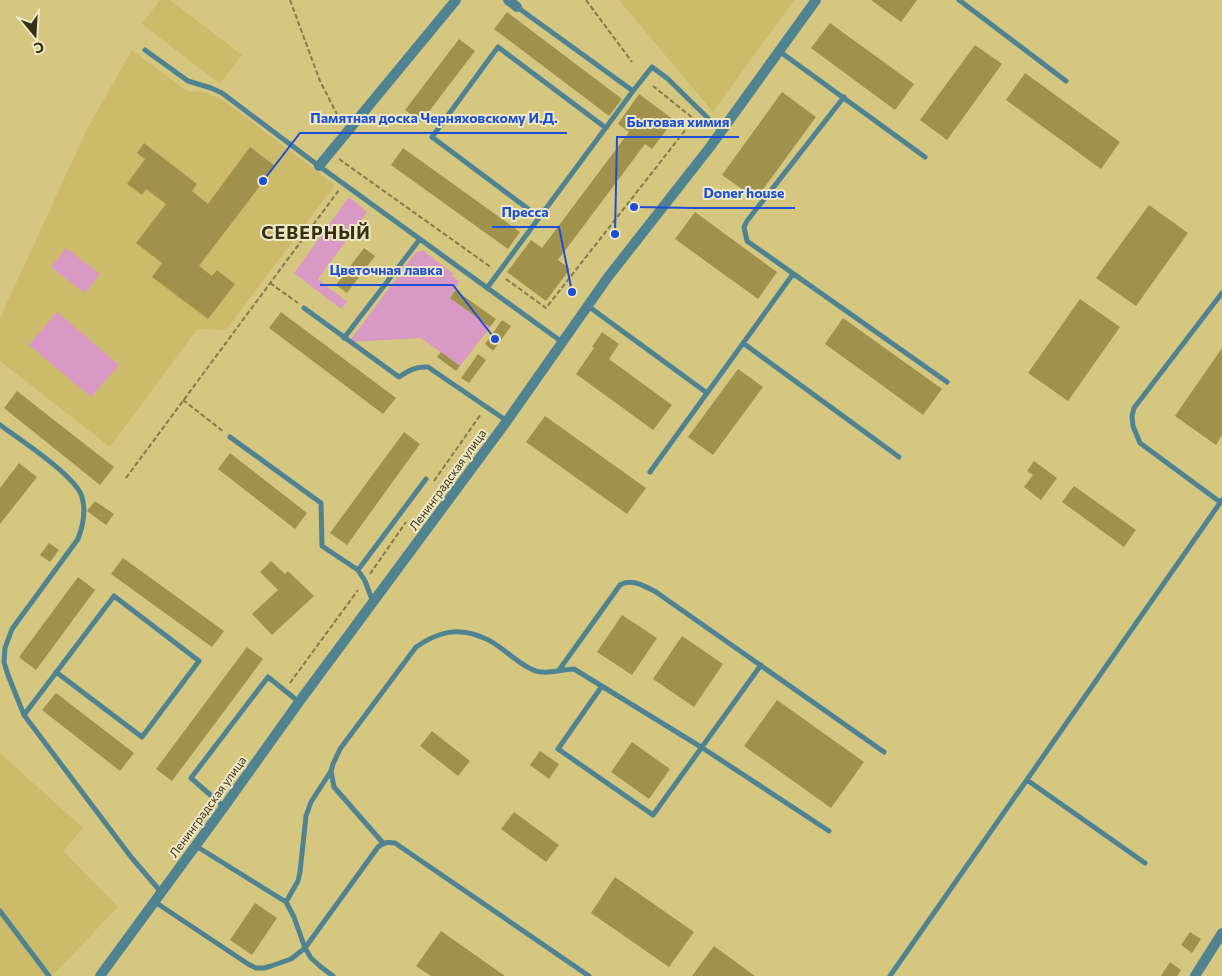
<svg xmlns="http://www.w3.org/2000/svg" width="1222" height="976" font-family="Commissioner,sans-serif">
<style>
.built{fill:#cbbb6b}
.green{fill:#d999c5}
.building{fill:#a0924c}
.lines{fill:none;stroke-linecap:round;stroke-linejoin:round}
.path{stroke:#857b49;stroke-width:2;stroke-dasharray:5 2.5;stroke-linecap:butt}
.service{stroke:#4f8391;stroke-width:5}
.minor{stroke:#4f8391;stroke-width:10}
.tertiary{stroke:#4f8391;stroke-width:10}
.labels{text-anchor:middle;stroke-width:4;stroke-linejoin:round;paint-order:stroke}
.street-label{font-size:12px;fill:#373114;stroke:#eee8c5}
.district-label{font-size:18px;font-weight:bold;letter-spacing:1px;fill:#373114;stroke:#eee8c5}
.leader{fill:none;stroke:#1d4ed8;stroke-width:2}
.callout-dot{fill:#1d4ed8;stroke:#eee8c5;stroke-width:2}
.callout-label{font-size:14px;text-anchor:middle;font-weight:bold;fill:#1d4ed8;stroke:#eee8c5;stroke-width:4;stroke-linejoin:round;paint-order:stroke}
</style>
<rect width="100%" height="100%" fill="#d6c780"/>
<path class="built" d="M160 0H170L242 55 220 84 142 24Z
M619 0H794L713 112Z
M132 50 187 91 204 92 215 96 231 106 335 185 226 330 197 329 110 447 0 361V318L87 129Z
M0 753 83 828 63 851 118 907 52 976H0Z"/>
<path class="green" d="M349 197 367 212 318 279 347 302 341 309 294 273Z
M66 248 100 274 85 293 51 267Z
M422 250 454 274 451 275 459 281 450 298 490 327 460 366 421 338 349 342 399 275 398 274 403 269 417 251 419 252Z
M57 312 119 365 91 397 29 345Z"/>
<path class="building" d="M871 0H917L901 22Z
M507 12 622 99 609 116 494 29Z
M830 23 914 84 895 110 811 48Z
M459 39 475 51 421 122 405 110Z
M975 45 1002 64 947 140 920 120Z
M1025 73 1120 142 1101 169 1006 100Z
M782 92 816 117 756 199 722 175Z
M639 94 674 120 652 149 645 144 558 260 570 269 546 301 507 272 531 240 542 248 629 132 618 124Z
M144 143 197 184 192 191 208 204 250 147 275 166 199 266 212 276 217 270 235 284 208 319 152 277 162 263 136 243 166 204 146 189 142 195 127 184 145 159 137 153Z
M403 148 520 232 508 249 391 165Z
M1149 205 1188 233 1136 306 1096 278Z
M695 212 777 272 758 299 675 239Z
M364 248 375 256 347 293 336 285Z
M569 286 576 292 573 296 566 290Z
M455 290 496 319 490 327 450 298Z
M1080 299 1120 327 1068 401 1028 373Z
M281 312 396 398 383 414 269 328Z
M843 318 942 389 923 415 825 344Z
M502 320 511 326 493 351 485 344Z
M602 332 619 344 609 359 672 405 653 430 576 374 594 348 592 347Z
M1222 348V435L1216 445 1175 416Z
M441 352 460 366 456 371 437 357Z
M478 354 486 360 469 383 461 378Z
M738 369 763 387 713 455 688 437Z
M17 391 114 467 100 485 4 408Z
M545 416 646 488 627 514 526 442Z
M404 432 420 444 347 545 330 533Z
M230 453 307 513 295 529 218 469Z
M1034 461 1057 478 1041 500 1024 487 1033 475 1027 471Z
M19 463 37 477 0 524V488Z
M1074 486 1136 530 1124 547 1062 502Z
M95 501 114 514 106 525 87 511Z
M49 543 59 550 50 562 40 555Z
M123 558 224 631 212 647 111 574Z
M271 561 285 574 288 571 314 596 272 635 252 614 278 590 260 572Z
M78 577 95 590 36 670 19 657Z
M622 615 657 638 632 675 597 652Z
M682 636 723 664 694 707 653 679Z
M247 647 263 659 172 781 156 769Z
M56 693 134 753 120 771 42 710Z
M777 700 864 762 831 808 744 746Z
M432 731 470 761 458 776 420 746Z
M632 742 670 769 649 799 611 772Z
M540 751 559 764 549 779 530 765Z
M514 812 559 845 546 862 501 829Z
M615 877 694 932 669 967 591 913Z
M255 903 277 918 252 955 230 940Z
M441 931 505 976H431L416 966Z
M1190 932 1201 939 1192 953 1181 945Z
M714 946 755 976H692Z
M1170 962 1181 970 1177 976H1161Z"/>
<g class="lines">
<path class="path" d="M290 0 320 81 341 122
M586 0 632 62
M339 159 492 268
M506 279 546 308 694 119 653 86
M270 283 298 303
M183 400 224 432
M126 478 339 190
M434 481 481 414
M370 574 406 522
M290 683 358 590"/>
<path class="service" d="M959 0 1066 81
M517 7 633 91 652 67 668 79 721 131
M145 50 188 81 211 88 222 93 319 166 562 342
M779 51 925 157
M844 97 747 221 744 227 747 241 947 382
M539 217 432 137 498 47 606 128
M487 288 633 91
M588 306 707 393
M304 308 399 377C408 371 416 366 428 367L507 421
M344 338 420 239
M743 343 899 457
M0 425C19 439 76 476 82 497 86 511 83 526 78 539L12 629 5 648 4 662 8 675 24 715 131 857 161 892
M230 437 321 503 322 546 358 570 365 581 373 602
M650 472 793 274
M1220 502 1140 443 1133 426 1132 416 1134 408 1222 293
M358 570 426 479
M559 670 620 585C632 578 644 586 656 592L884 752
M602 686 558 749 653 815 761 665
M24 715 114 596 199 661 142 737 56 672
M331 771 334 787 383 843
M1027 780 1145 863
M224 807 191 778 268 677 299 702
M196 846 286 902 294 917 305 948 311 958 321 967 333 976
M155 902 248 964 256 968H264L271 966 291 959 305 948 378 847C384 842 388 842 395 843L589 976
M286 902 298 881 300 872 306 816 311 802 331 771 333 764 340 749 416 647C438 632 458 626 484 638 493 641 502 649 510 655 518 661 526 668 536 671 548 675 561 669 574 669L701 747 829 831
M0 911 49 976
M890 976 1222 500"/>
<path class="minor" d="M508 0 517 7
M319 166 456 0
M1195 976 1222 933"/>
<path class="tertiary" d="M100 976 224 807 299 702 507 421 608 277 710 147 816 0"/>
</g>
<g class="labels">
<g class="street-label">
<text transform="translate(448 480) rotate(-54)" y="4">Ленинградская улица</text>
<text transform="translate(208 807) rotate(-54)" y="4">Ленинградская улица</text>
</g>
<g class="district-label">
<text x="316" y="239">СЕВЕРНЫЙ</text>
</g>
</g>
<path class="leader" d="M263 181L300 133H567M615 234L617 137H739M634 207L694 208H795M572 292L559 227H492M495 339L453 285H320"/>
<g class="callout-dot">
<circle cx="263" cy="181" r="5"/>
<circle cx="615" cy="234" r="5"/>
<circle cx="634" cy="207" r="5"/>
<circle cx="572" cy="292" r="5"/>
<circle cx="495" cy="339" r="5"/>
</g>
<g class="callout-label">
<text x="434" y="123">Памятная доска Черняховскому И.Д.</text>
<text x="678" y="127">Бытовая химия</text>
<text x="744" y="198">Doner house</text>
<text x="525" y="217">Пресса</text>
<text x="386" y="275">Цветочная лавка</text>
</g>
<g transform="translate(35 35) rotate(162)" stroke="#eee8c5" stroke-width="4" paint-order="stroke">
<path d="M0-4L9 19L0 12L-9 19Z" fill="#373114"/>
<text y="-8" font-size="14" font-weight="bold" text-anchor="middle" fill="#373114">С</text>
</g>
</svg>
